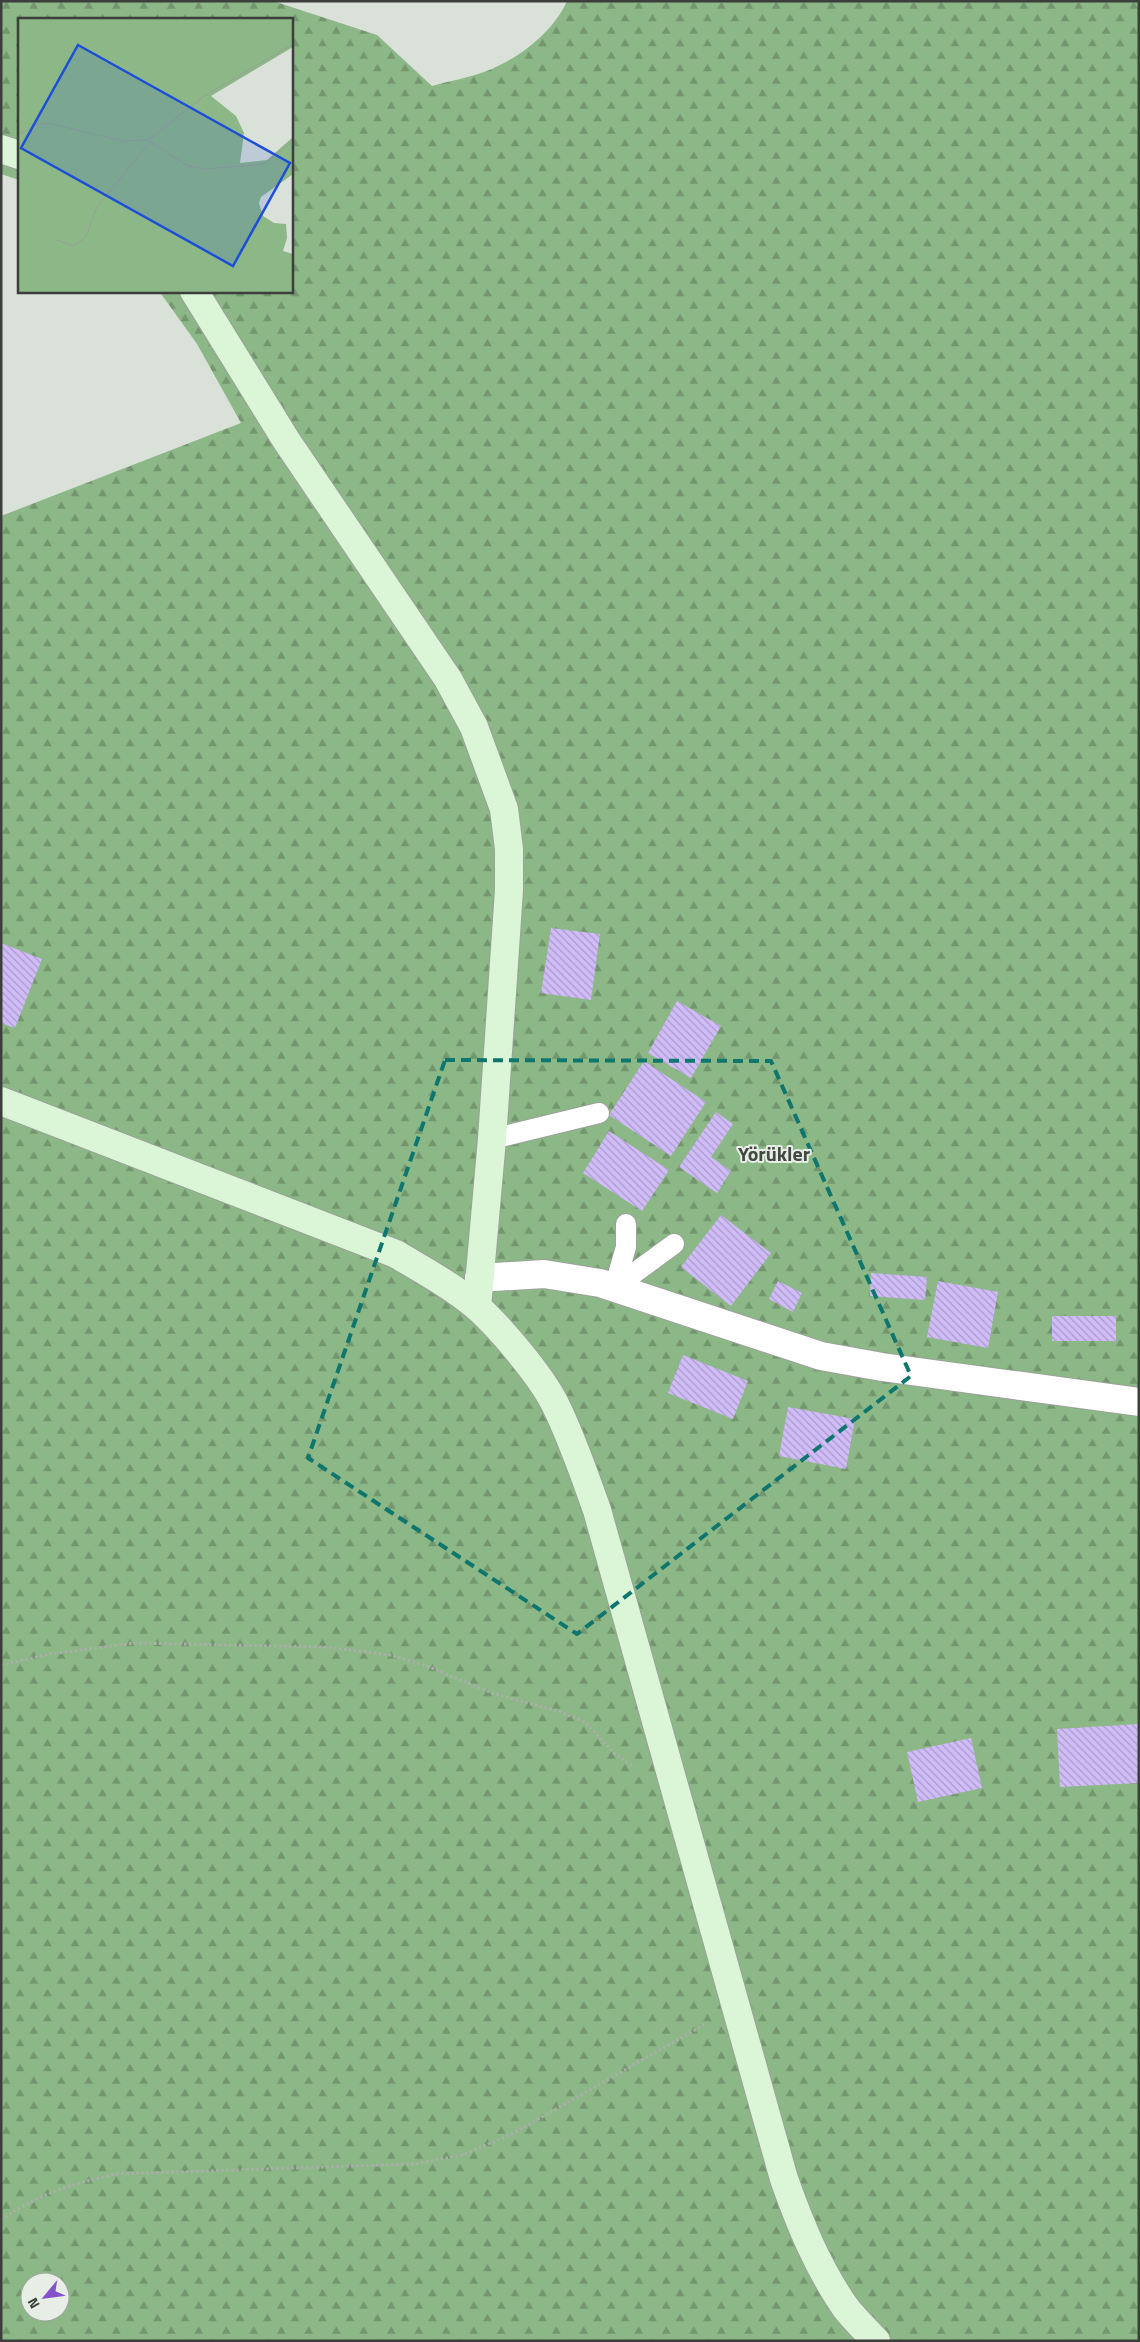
<svg xmlns="http://www.w3.org/2000/svg" width="1140" height="2342" font-family="'Titillium Web',sans-serif">
<style>
.forest{fill:url(#forest-firs);fill-rule:evenodd}
.building{fill:url(#building-back-hatch)}
.lines{fill:none;stroke-linecap:round;stroke-linejoin:round}
.lane-casing{stroke:#9ba29a;stroke-width:22}
.street-casing{stroke:#9ba29a;stroke-width:30}
.secondary-casing{stroke:#9ba29a;stroke-width:30}
.path{stroke:#aab0a9;stroke-width:3;stroke-dasharray:2.5 2.5;stroke-linecap:butt}
.lane{stroke:#fff;stroke-width:20}
.street{stroke:#fff;stroke-width:28}
.secondary{stroke:#dbf5d7;stroke-width:28}
.marked{fill:none;stroke:#0f766e;stroke-width:4;stroke-dasharray:10 6;stroke-linejoin:round}
.labels{text-anchor:middle;stroke-width:4;stroke-linejoin:round;paint-order:stroke}
.neighbourhood-label{font-size:20px;font-weight:bold;fill:#434942;stroke:#e7eee6}
.inset-road{fill:none;stroke:#9aa099;stroke-width:1}
.view{fill:#1d4ed8;fill-opacity:0.15;stroke:#1d4ed8;stroke-width:2.5}
.inset-edge{fill:none;stroke:#3b3e3a;stroke-width:2.5}
</style>
<defs>
<pattern id="forest-firs" width="22" height="20" patternUnits="userSpaceOnUse" patternTransform="scale(1.25)"><rect width="22" height="20" fill="#8cb786"/><path d="M5 1l3.5 6h-7zM16 11l3.5 6h-7z" fill="#74966f"/></pattern>
<pattern id="building-back-hatch" width="6" height="6" patternUnits="userSpaceOnUse" patternTransform="scale(1.25)"><rect width="6" height="6" fill="#d0bcf7"/><path d="M-1 5l2 2M0 0l6 6M5-1l2 2" fill="none" stroke="#aa9ac9"/></pattern>
</defs>
<rect width="100%" height="100%" fill="#dae1d9"/>
<path class="forest" d="M1 1H273L377 35 432 86C449 81 468 78 484 72 517 60 553 33 567 1H1139V2341H1V516L241 423 197 344 159 291H291V19H19V180L1 174ZM30 2282H60V2312H30Z"/>
<path class="building" d="M551 928 600 934 591 1000 541 993Z
M1 943 42 959 15 1028 1 1023Z
M677 1001 721 1026 691 1078 648 1053Z
M644 1061 706 1102 671 1156 609 1115Z
M716 1112 733 1124 711 1157 731 1171 717 1193 679 1167Z
M609 1131 669 1170 642 1211 583 1173Z
M721 1215 771 1253 731 1306 681 1267Z
M871 1273 927 1277 925 1300 870 1296Z
M778 1281 802 1293 793 1312 769 1299Z
M938 1281 998 1292 988 1348 927 1337Z
M1052 1316H1116V1341H1052Z
M683 1355 748 1381 733 1419 668 1393Z
M788 1407 855 1419 846 1469 779 1456Z
M1139 1724V1783L1060 1787 1057 1729Z
M971 1738 982 1788 918 1802 907 1752Z"/>
<g class="lines">
<defs>
<path id="lane" d="M492 1139 599 1113
M614 1288 674 1244
M614 1288 626 1247V1224"/>
<path id="street" d="M479 1278 544 1274 600 1283 821 1356 882 1367 1139 1402"/>
<path id="secondary" d="M1 149 19 155
M194 291 286 440 448 679 474 727 504 809 509 849V890L492 1139 477 1307
M1 1101 396 1254C423 1270 452 1286 476 1306 500 1327 541 1376 555 1404 572 1438 584 1474 597 1510L784 2179C800 2224 817 2266 845 2307 854 2319 866 2330 876 2341"/>
</defs>
<use href="#lane" class="lane-casing"/>
<use href="#street" class="street-casing"/>
<use href="#secondary" class="secondary-casing"/>
<path class="path" d="M1 1665 50 1654 135 1643 326 1647 390 1655 427 1666 492 1693 561 1712 585 1722 615 1754 635 1768
M1 2220C36 2195 74 2183 116 2174L414 2164 463 2155 514 2133 707 2023"/>
<use href="#lane" class="lane"/>
<use href="#street" class="street"/>
<use href="#secondary" class="secondary"/>
</g>
<path class="marked" d="M445 1060 771 1061 911 1376 577 1634 308 1458Z"/>
<g class="labels">
<g class="neighbourhood-label">
<text x="774" y="1161">Yörükler</text>
</g>
</g>
<g transform="translate(18 18)">
<rect width="275" height="275" fill="#dae1d9"/>
<path d="M0 0H275V29L193 78 218 98 226 115 222 145 249 142 275 119V156L243 179 241 185 245 198 256 205 268 206 269 220 265 233 275 236V275H0Z" fill="#8cb786"/>
<path class="inset-road" d="M0 117 16 107 30 105 105 123 130 122 185 79 275 26M130 122 170 148 188 151 245 146 275 123M39 222 55 228M55 228 68 219 79 189 132 124"/>
<path class="view" d="M60 27 272 145 215 248 3 130Z"/>
<rect width="275" height="275" class="inset-edge"/>
</g>
<rect width="1140" height="2342" fill="none" stroke="#3b3e3a" stroke-width="5"/>
<g transform="translate(45 2297) rotate(241)"><circle r="24" fill="#e7eee6" stroke="#a2a8a1"/>
<path d="M0-4L9 19L0 12L-9 19Z" fill="#8452ca"/>
<text y="-8" font-size="14" font-weight="bold" text-anchor="middle" fill="#3b3e3a">N</text>
</g>
</svg>
